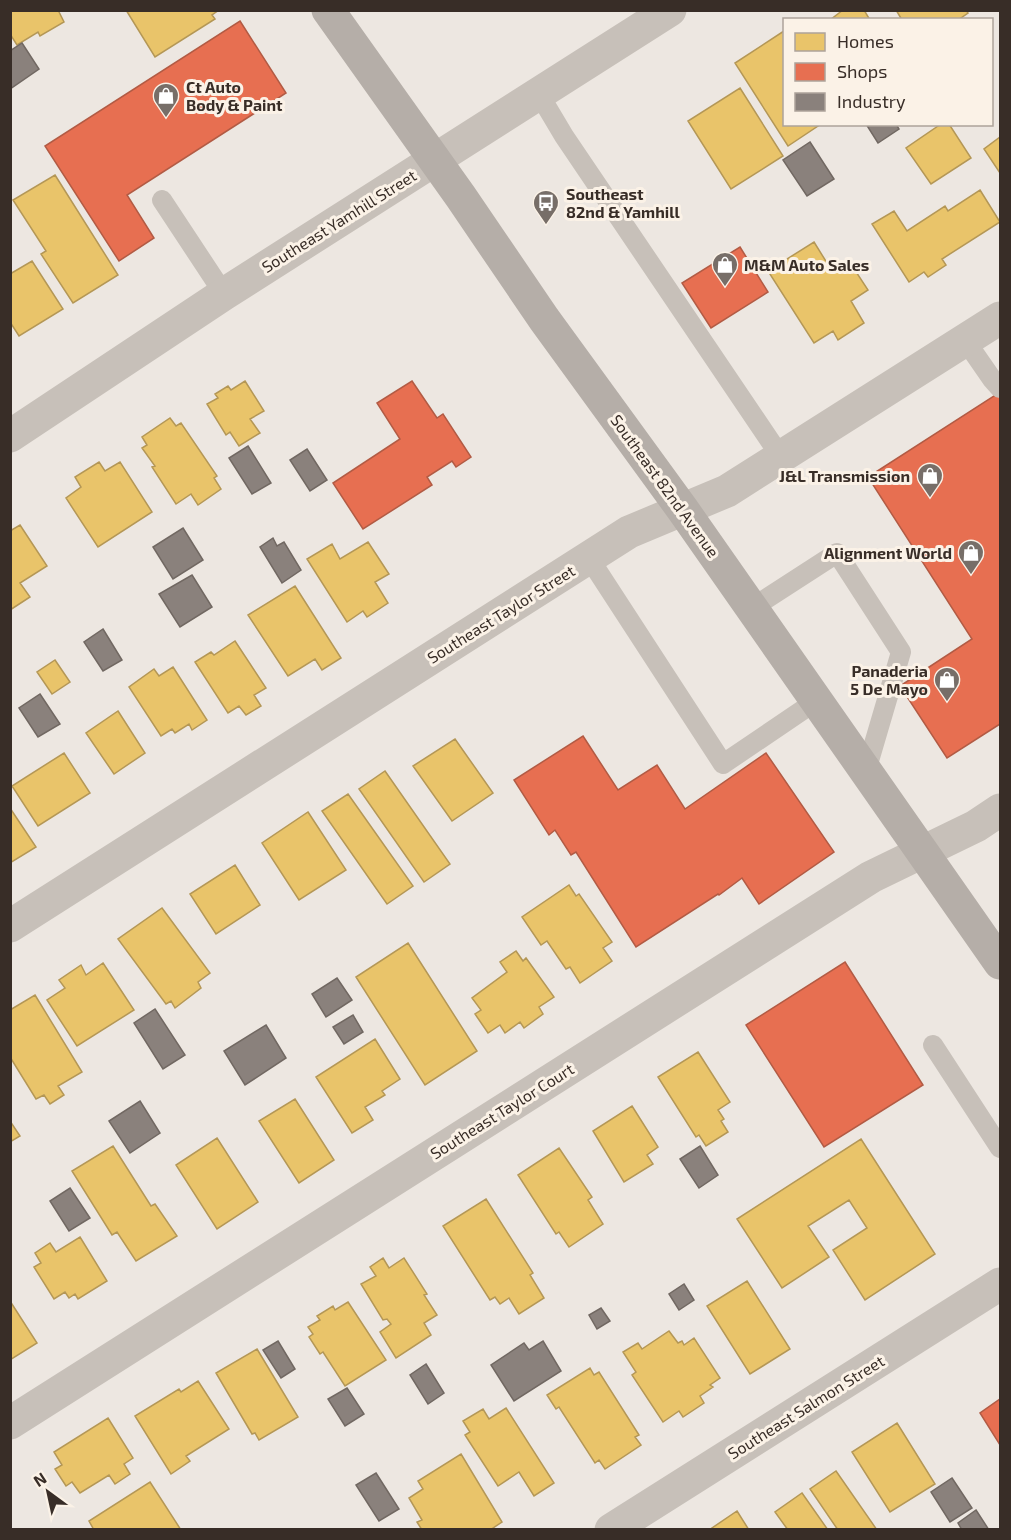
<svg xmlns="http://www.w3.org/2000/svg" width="1011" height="1540" font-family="'Exo 2',sans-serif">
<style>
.homes{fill:#e9c46a;stroke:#b49756;stroke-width:1.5}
.shops{fill:#e76f51;stroke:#b25b44;stroke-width:1.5}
.industry{fill:#8a817c;stroke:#716862;stroke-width:1.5}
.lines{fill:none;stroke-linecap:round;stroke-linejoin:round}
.service{stroke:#c7c0b9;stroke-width:20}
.minor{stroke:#c7c0b9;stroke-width:33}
.primary{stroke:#b5aea8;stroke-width:33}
.labels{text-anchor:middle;stroke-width:6;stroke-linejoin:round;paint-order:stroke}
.poi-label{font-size:16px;font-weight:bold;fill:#382d27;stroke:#fbf2e7;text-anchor:start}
.street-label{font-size:16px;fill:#382d27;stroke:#fbf2e7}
</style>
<rect width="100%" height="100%" fill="#ede7e1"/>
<path class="homes" d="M10 10H58L64 22 40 36 38 32 17 45 10 34Z
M126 10H219L212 15 215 19 155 57Z
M843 10H864L870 20H830Z
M896 10H966L968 13 958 20H902Z
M784 31V124H821L788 146 735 63Z
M740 88 783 156 731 189 688 121Z
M941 124H949L971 158 931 184 906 148Z
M1000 137V173L984 149Z
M55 175 118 275 73 303 41 254 46 251 13 200Z
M980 190 1000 222 942 259 946 265 928 277 924 272 909 282 872 224 894 211 907 231 945 206 948 211Z
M814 242 832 271 849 261 868 290 851 301 864 323 838 340 833 331 814 343 768 271Z
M32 261 63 309 19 336 10 322V274Z
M245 381 264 411 250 419 260 433 239 446 230 432 226 435 207 404 218 398 215 394 228 386 231 390Z
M170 418 176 426 181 423 217 476 214 478 221 489 198 505 191 494 176 504 152 467 155 466 142 448 147 445 142 437Z
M99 462 105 471 120 462 152 512 98 547 66 498 81 487 75 477Z
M20 525 47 566 20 583 30 597 10 610V531Z
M368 542 389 574 375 582 388 603 367 617 363 611 347 622 307 559 332 544 340 559Z
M295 586 341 658 322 670 315 659 288 676 248 615Z
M235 641 266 688 254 695 261 706 246 715 239 706 228 713 195 662 211 652 214 655Z
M55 660 70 682 52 694 37 672Z
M173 667 207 720 192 730 189 724 175 733 172 729 161 736 129 687 154 669 159 676Z
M118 711 145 753 114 774 86 733Z
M455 739 493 793 452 821 413 766Z
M64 753 90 793 38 826 12 786Z
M385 771 450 864 424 882 359 789Z
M348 794 413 886 387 904 322 811Z
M10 808 36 847 10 863Z
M308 812 346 870 299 900 262 843Z
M235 865 260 905 216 934 190 894Z
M569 885 576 896 579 894 612 942 603 948 612 961 580 983 570 967 566 969 547 941 541 945 522 917Z
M162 908 210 973 198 982 201 988 175 1008 171 1001 166 1004 118 939Z
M408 943 477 1051 425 1085 356 977Z
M516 951 523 961 526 958 554 997 539 1007 543 1014 524 1028 520 1022 505 1033 500 1025 488 1033 475 1014 481 1010 472 998 507 972 500 962Z
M103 963 134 1010 77 1046 47 1000 65 988 59 980 81 965 86 975Z
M35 995 82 1072 58 1086 64 1095 50 1104 44 1095 36 1099 10 1057V1010Z
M375 1039 400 1079 382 1091 385 1095 365 1107 373 1120 352 1133 316 1077Z
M698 1052 730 1102 718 1110 724 1119 721 1121 728 1132 706 1146 699 1135 696 1137 658 1077Z
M295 1099 334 1160 299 1183 259 1121Z
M632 1106 658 1147 647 1155 653 1164 624 1182 593 1131Z
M10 1121 20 1136 10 1142Z
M217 1138 258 1202 217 1229 176 1165Z
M861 1139 935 1254 865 1300 833 1250 867 1228 849 1200 808 1226 829 1257 782 1288 737 1219Z
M113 1146 151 1206 155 1204 177 1236 136 1261 117 1232 112 1235 72 1171Z
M559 1148 592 1197 588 1200 603 1224 569 1247 559 1232 556 1234 518 1175Z
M486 1199 533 1273 530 1275 544 1298 519 1314 509 1298 500 1304 495 1297 490 1300 443 1226Z
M80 1237 107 1281 78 1299 75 1294 69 1298 65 1292 54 1299 34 1267 41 1263 35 1253 50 1243 56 1252Z
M383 1258 389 1268 404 1258 427 1294 424 1295 437 1315 424 1323 431 1335 396 1358 380 1332 391 1324 387 1319 383 1320 361 1284 376 1276 370 1267Z
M747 1281 790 1349 750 1374 707 1306Z
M10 1301 37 1343 10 1360Z
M348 1302 386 1360 345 1386 323 1352 320 1354 309 1337 313 1334 308 1327 320 1320 317 1316 333 1306 335 1310Z
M669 1331 678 1343 682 1341 684 1345 694 1338 720 1378 710 1385 713 1387 700 1396 704 1403 683 1417 679 1411 663 1422 632 1375 636 1372 623 1352 638 1343 642 1349Z
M257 1349 298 1417 259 1440 255 1433 252 1434 216 1373Z
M590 1368 594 1375 599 1372 639 1435 635 1437 641 1445 605 1469 599 1460 595 1463 559 1407 556 1409 547 1395Z
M198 1381 229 1429 186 1456 190 1461 171 1474 135 1416 179 1389 181 1392Z
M506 1408 554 1483 534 1496 519 1472 498 1486 465 1435 470 1432 463 1421 483 1409 489 1419Z
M108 1418 133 1458 124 1464 130 1474 115 1484 109 1475 80 1493 72 1482 66 1486 55 1469 62 1465 54 1452Z
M897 1423 935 1484 890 1512 852 1452Z
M461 1454 502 1522 490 1530H422L417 1522 422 1520 409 1498 423 1489 418 1481Z
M836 1471 877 1530H838L810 1489Z
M150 1482 181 1530H94L89 1521Z
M802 1493 828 1530H788L775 1512Z
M737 1511 749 1530H709Z"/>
<path class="shops" d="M240 21 286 93 127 195 154 238 119 261 45 146Z
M740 247 768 292 711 328 682 283Z
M412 381 437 418 443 414 471 457 456 467 452 461 427 477 432 485 363 529 333 483 400 439 377 403Z
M1000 392V724L947 758 900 686 972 639 868 477Z
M583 736 618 790 657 765 685 809 766 753 834 852 759 904 742 878 719 895 718 894 636 947 576 852 571 855 555 830 549 835 514 780Z
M845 962 923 1085 824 1147 746 1025Z
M1000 1399V1445L980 1413Z"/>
<path class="industry" d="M22 43 39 69 10 89V51Z
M866 124H896L899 129 878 143Z
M810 142 834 179 807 196 783 160Z
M248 446 271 483 252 494 229 458Z
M307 449 327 480 310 491 290 460Z
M183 528 203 560 173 579 153 547Z
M273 538 277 546 284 542 301 570 282 583 260 547Z
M192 575 212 607 180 627 159 594Z
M103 629 122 660 103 671 84 642Z
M40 694 60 724 38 737 19 708Z
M337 978 352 1000 326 1017 312 994Z
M155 1009 185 1055 163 1069 134 1023Z
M353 1015 363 1032 344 1044 333 1027Z
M266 1025 286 1058 245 1085 224 1051Z
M140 1101 160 1133 130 1153 109 1121Z
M700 1146 718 1175 699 1188 680 1159Z
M70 1188 90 1218 69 1231 50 1201Z
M684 1284 694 1300 679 1310 669 1294Z
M601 1308 610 1321 597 1329 589 1315Z
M278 1341 295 1369 281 1378 263 1350Z
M543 1341 561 1371 514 1401 491 1365 524 1343 529 1350Z
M426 1364 444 1393 428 1404 410 1375Z
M347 1388 364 1414 345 1426 328 1399Z
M376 1473 399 1509 379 1521 356 1485Z
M952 1478 972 1508 950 1522 931 1492Z
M976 1510 989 1530H962L958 1523Z"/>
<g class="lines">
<path class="service" d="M539 94 564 136 781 457
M162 200 224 294
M965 340 992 379 1000 388
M589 558 723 764 816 701
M752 608 837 553 901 652 866 771
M933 1045 1000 1148"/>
<path class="minor" d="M10 436 224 294 670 10
M10 926 629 532 727 491 1000 318
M10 1423 871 877 976 826 1000 810
M611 1530 1000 1284"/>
<path class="primary" d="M328 10 461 197 544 319 683 510 1000 963"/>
</g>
<defs>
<symbol id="shop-pin" viewBox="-11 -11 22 30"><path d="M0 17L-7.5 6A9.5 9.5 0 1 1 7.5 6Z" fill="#776e68" stroke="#fbf2e7"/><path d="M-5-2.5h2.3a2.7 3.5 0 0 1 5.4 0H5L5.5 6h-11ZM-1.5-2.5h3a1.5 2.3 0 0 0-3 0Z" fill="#fff"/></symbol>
<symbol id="bus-pin" viewBox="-11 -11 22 30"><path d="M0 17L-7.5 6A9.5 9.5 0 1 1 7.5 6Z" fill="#776e68" stroke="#fbf2e7"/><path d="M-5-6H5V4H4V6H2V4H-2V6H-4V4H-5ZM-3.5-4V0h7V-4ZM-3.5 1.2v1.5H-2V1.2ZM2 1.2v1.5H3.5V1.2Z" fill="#fff"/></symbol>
</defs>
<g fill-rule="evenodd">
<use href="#shop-pin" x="151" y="81" width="30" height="40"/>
<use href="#bus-pin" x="531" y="188" width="30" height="40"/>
<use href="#shop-pin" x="710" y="250" width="30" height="40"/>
<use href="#shop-pin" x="915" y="461" width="30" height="40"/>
<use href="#shop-pin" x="956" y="538" width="30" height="40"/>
<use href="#shop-pin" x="932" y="665" width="30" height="40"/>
</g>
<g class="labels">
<g class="poi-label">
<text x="186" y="93">Ct Auto<tspan x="186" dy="18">Body &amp; Paint</tspan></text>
<text x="566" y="200">Southeast<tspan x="566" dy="18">82nd &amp; Yamhill</tspan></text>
<text x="744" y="271">M&amp;M Auto Sales</text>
<text x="910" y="482" text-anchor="end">J&amp;L Transmission</text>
<text x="952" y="559" text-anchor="end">Alignment World</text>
<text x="928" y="677" text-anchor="end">Panaderia<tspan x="928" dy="18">5 De Mayo</tspan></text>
</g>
<g class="street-label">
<text transform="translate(339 221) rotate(-32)" y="6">Southeast Yamhill Street</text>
<text transform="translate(665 486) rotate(54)" y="6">Southeast 82nd Avenue</text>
<text transform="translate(501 614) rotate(-32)" y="6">Southeast Taylor Street</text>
<text transform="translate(502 1111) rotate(-32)" y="6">Southeast Taylor Court</text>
<text transform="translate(806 1407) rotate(-32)" y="6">Southeast Salmon Street</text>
</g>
</g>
<rect width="1011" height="1540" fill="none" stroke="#382d27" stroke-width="24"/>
<rect x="783" y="18" width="210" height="108" fill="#fbf2e7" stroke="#ada39a" stroke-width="1.5"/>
<rect x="795" y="33" width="30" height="18" fill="#e9c46a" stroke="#ada39a" stroke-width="1.5"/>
<text x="837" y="48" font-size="18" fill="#382d27">Homes</text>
<rect x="795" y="63" width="30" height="18" fill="#e76f51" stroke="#ada39a" stroke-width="1.5"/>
<text x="837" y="78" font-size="18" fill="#382d27">Shops</text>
<rect x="795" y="93" width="30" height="18" fill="#8a817c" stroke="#ada39a" stroke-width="1.5"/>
<text x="837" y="108" font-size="18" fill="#382d27">Industry</text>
<g transform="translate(48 1492) rotate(327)" stroke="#fbf2e7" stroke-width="4.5" paint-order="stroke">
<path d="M0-4.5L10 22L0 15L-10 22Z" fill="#382d27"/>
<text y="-9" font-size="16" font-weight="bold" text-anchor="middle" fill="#382d27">N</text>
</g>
</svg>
